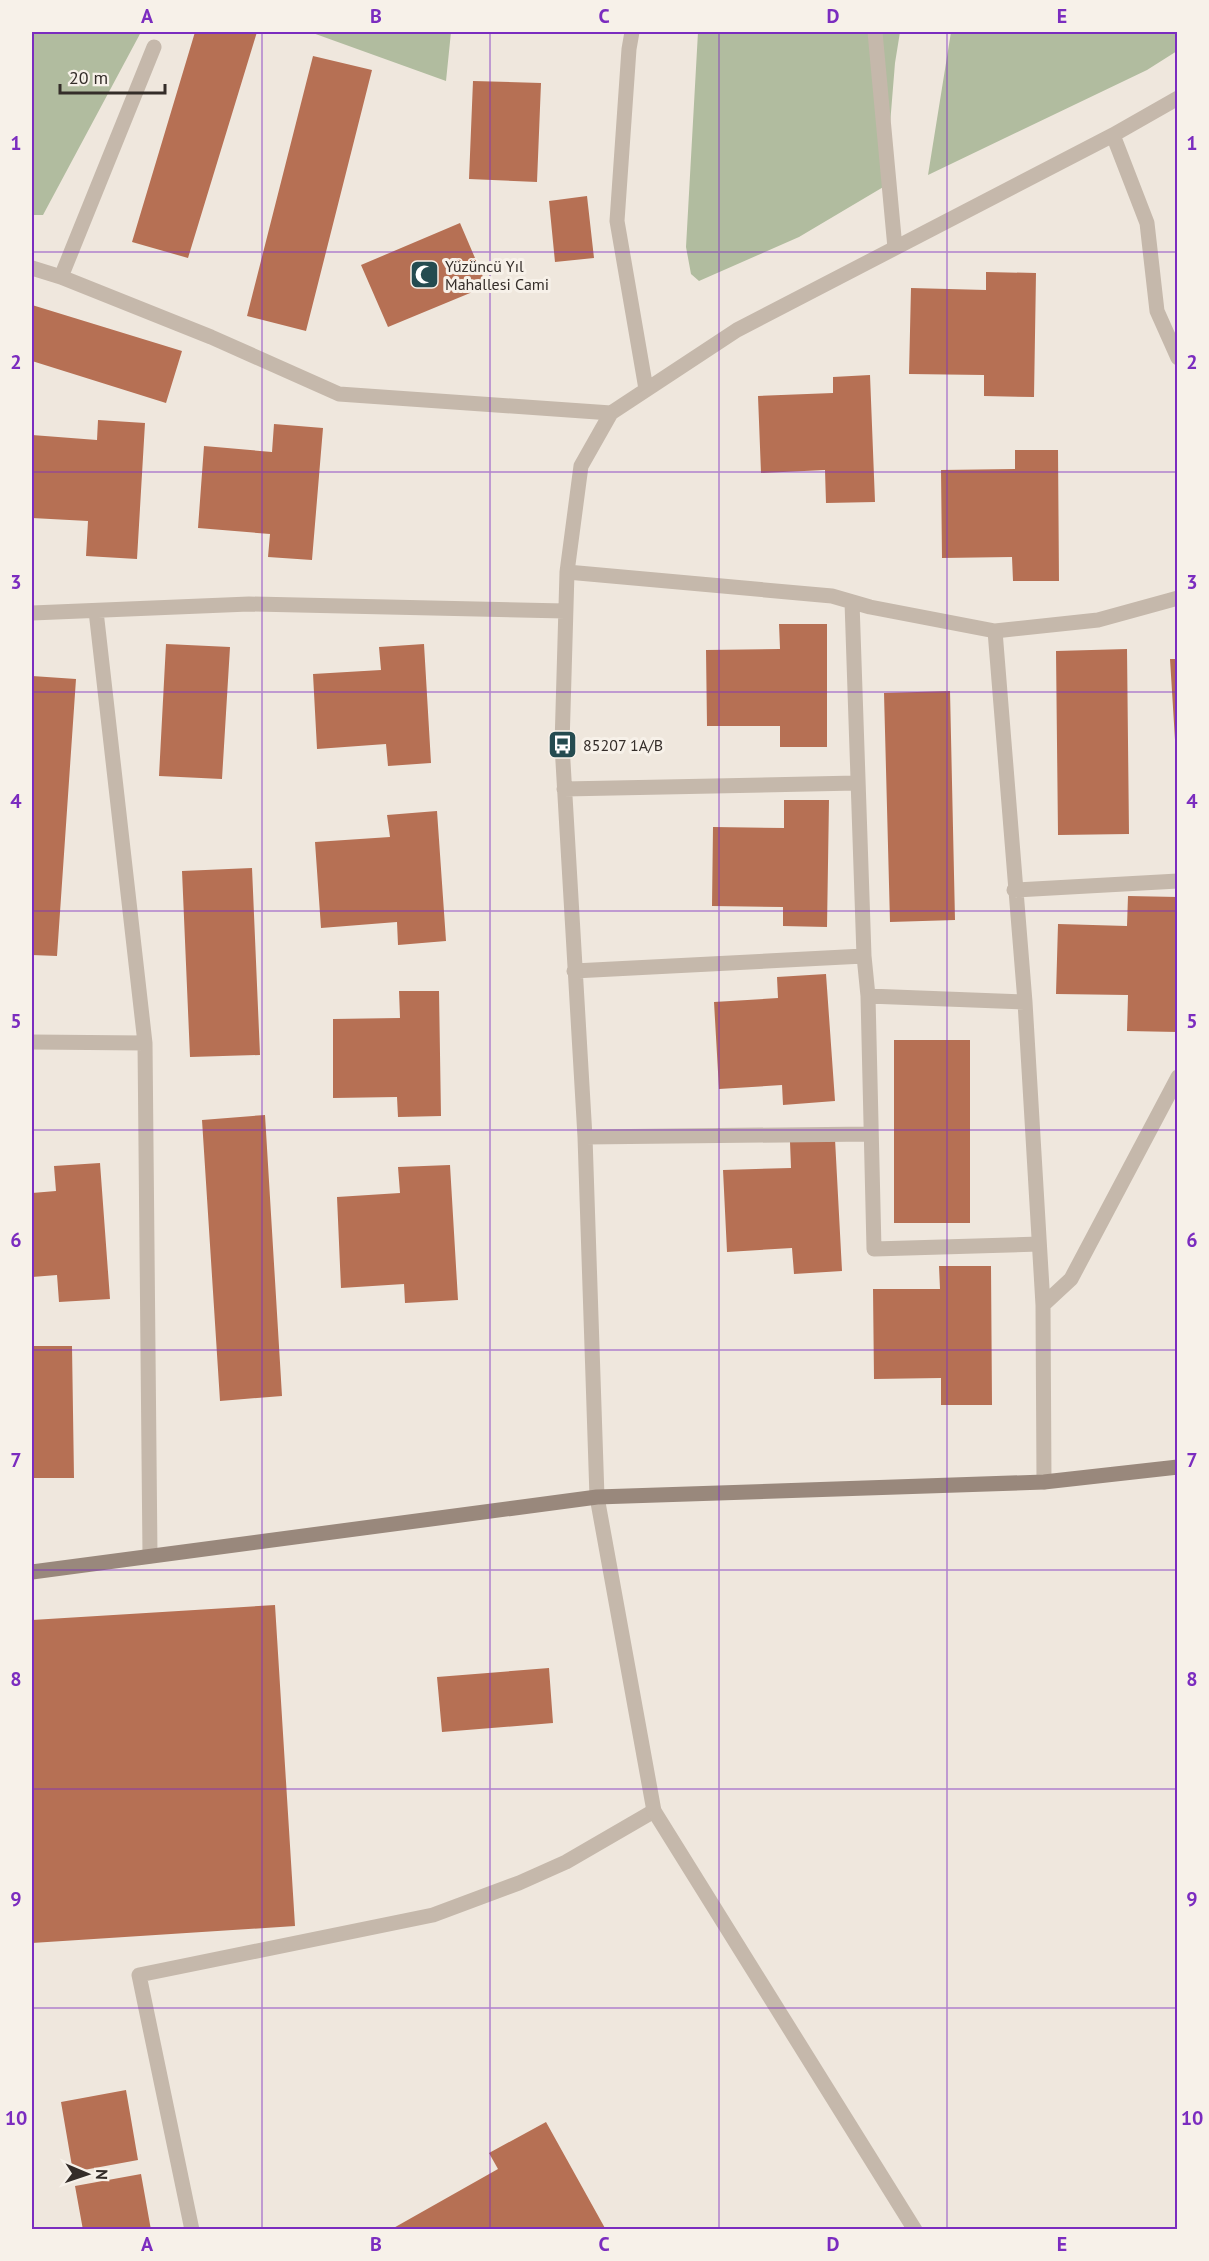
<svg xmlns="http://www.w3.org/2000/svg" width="1209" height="2261" font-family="'PT Sans',sans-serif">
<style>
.green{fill:#b1bc9f}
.building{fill:#b67054}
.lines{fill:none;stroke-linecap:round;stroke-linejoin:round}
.lane{stroke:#c5b8ab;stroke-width:15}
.street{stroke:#c5b8ab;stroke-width:15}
.secondary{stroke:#99887c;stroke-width:15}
.grid{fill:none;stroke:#7b2cbf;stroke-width:1.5;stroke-opacity:0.55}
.labels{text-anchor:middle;stroke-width:6;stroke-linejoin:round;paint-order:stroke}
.poi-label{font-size:16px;fill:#342d29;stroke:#f7f1e9;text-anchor:start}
.neatline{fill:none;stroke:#7b2cbf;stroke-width:2}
.grid-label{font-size:20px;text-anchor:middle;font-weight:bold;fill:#7b2cbf}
</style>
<rect width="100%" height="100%" fill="#efe7dd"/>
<path class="green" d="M32 32H141L43 215H32Z
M310 32H451L446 81Z
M698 32H900L895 63 885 186 799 237 699 281 691 274 686 247Z
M951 32H1177V51L1147 70 928 175Z"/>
<path class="building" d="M195 32H257L188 258 132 242Z
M313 56 372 70 306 331 247 316Z
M473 81 541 83 537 182 469 179Z
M587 196 594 258 555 262 549 201Z
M460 223 487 286 388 327 361 265Z
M986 272 1036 273 1034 397 984 396V375L909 374 911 288 986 290Z
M32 305 182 351 166 403 32 361Z
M870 375 875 502 826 503 825 470 761 473 758 396 833 393V377Z
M98 420 145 423 137 559 86 556 88 521 32 518V435L97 440Z
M274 424 323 428 312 560 268 557 270 534 198 528 204 446 272 452Z
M1015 450H1058L1059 581H1013L1012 557 942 558 941 470 1015 469Z
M779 624H827V747H780V726H707L706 650 780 649Z
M166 644 230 647 222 779 159 776Z
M424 644 431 763 388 766 386 744 317 749 313 674 381 670 379 647Z
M1127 649 1129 834 1058 835 1056 651Z
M1170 659H1178V756H1176Z
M32 676 76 679 57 956 32 955Z
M950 691 955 920 890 922 884 693Z
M784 800H829L827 927 783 926V907L712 906 713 827 784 828Z
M437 811 446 941 398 945 397 922 321 928 315 842 390 837 387 815Z
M252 868 260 1055 190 1057 182 871Z
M1128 896 1178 897V1032L1127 1031 1128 995 1056 994 1058 924 1127 926Z
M826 974 835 1101 783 1105 782 1085 719 1089 714 1002 778 998 777 977Z
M399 991H439L441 1116 398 1117 397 1097 333 1098V1019L400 1018Z
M894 1040H970V1223H894Z
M265 1115 282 1396 220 1401 202 1120Z
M835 1139 842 1271 794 1274 792 1248 727 1252 723 1170 791 1168 790 1142Z
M100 1163 110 1299 59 1302 57 1275 32 1277V1193L56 1191 54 1166Z
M450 1165 458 1300 405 1303 404 1284 341 1288 337 1197 400 1193 398 1167Z
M939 1266H991L992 1405H941V1378L874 1379 873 1289H940Z
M32 1346H72L74 1478H32Z
M275 1605 295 1926 32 1943V1620Z
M549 1668 553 1723 442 1732 437 1677Z
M126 2090 138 2160 73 2172 61 2102Z
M546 2122 606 2230H390L498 2169 489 2153Z
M141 2174 151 2230H83L75 2186Z"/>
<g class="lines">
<path class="lane" d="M192 2230 139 1975 433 1915 519 1883 566 1862 654 1811"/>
<path class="street" d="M632 32 629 49 617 221 646 389
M875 32 895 248
M1113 135 1147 223 1157 311 1178 358
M32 268 61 277 211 337 339 394 611 413
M61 277 154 47
M567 572 832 596 870 607 995 631 1098 620 1178 598
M852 602 864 956 868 996 874 1249 1039 1244
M96 611 145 1043 150 1556
M32 613 249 604 565 611
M995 631 1025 1002 1043 1305 1044 1482
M564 789 857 783
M1014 890 1178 881
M574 971 864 956
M868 996 1025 1002
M32 1042 145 1043
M585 1137 870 1134
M1043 1305 1071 1279 1178 1077
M915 2230 654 1811 597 1497 585 1137 562 745 567 572 581 466 611 413 737 330 1113 135 1178 98"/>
<path class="secondary" d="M32 1572 597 1497 1044 1482 1178 1467"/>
</g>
<path class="grid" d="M262 32V2230M490 32V2230M719 32V2230M947 32V2230M32 252H1178M32 472H1178M32 692H1178M32 911H1178M32 1130H1178M32 1350H1178M32 1570H1178M32 1789H1178M32 2008H1178"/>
<defs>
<symbol id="mosque-square" viewBox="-11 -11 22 22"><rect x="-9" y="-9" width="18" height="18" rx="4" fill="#244b50" stroke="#f7f1e9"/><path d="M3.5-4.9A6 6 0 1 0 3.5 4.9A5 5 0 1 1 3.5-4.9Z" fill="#fff"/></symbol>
<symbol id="bus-square" viewBox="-11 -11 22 22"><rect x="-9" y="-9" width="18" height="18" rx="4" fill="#244b50" stroke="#f7f1e9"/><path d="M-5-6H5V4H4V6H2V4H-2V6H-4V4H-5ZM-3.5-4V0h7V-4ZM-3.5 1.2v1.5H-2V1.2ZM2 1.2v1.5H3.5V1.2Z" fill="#fff"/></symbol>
</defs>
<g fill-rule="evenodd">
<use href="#mosque-square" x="408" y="258" width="33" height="33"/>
<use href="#bus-square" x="546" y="728" width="33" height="33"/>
</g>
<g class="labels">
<g class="poi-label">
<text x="445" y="272">Yüzüncü Yıl<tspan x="445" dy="18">Mahallesi Cami</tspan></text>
<text x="583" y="751">85207 1A/B</text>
</g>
</g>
<rect width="1209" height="2261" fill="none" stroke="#f7f1e9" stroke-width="66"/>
<g transform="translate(87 2174) rotate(92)" stroke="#f7f1e9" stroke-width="4.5" paint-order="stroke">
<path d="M0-4.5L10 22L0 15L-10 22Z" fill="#342d29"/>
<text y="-9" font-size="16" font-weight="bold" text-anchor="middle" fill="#342d29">N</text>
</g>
<path d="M60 84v9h105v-9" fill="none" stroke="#342d29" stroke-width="3"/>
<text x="69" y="84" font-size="18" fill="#342d29" stroke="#f7f1e9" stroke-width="4.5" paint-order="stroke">20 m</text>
<rect x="33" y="33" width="1143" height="2195" class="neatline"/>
<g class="grid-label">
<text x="147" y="23">A</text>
<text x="376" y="23">B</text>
<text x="604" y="23">C</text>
<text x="833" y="23">D</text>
<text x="1062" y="23">E</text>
<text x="16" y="150">1</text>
<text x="1192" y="150">1</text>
<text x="16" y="369">2</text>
<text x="1192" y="369">2</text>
<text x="16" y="589">3</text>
<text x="1192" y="589">3</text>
<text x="16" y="808">4</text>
<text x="1192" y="808">4</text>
<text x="16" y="1028">5</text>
<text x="1192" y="1028">5</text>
<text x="16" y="1247">6</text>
<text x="1192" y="1247">6</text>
<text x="16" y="1467">7</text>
<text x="1192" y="1467">7</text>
<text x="16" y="1686">8</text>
<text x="1192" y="1686">8</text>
<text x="16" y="1906">9</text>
<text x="1192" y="1906">9</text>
<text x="16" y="2125">10</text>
<text x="1192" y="2125">10</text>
<text x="147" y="2251">A</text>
<text x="376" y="2251">B</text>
<text x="604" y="2251">C</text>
<text x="833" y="2251">D</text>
<text x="1062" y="2251">E</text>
</g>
</svg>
